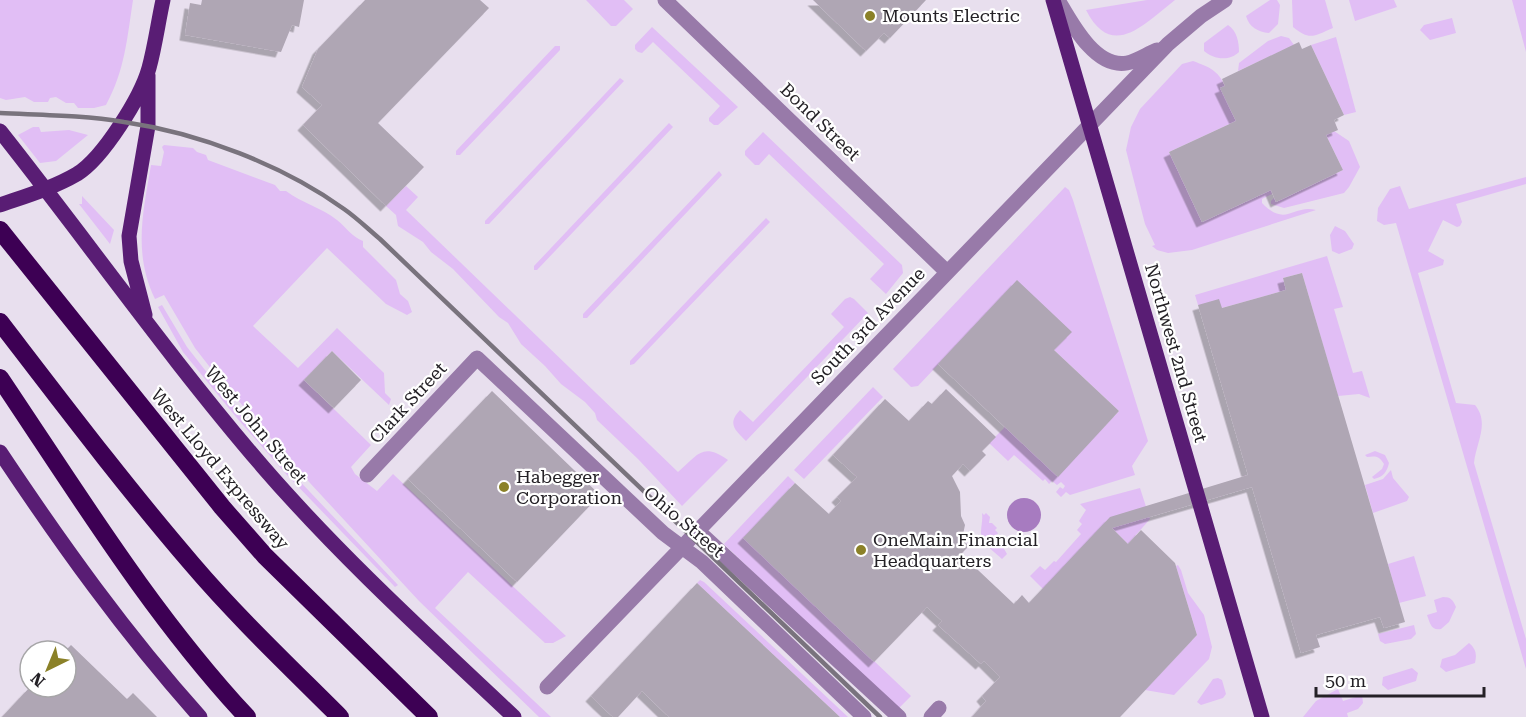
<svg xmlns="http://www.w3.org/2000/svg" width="1526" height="717" font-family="'Roboto Serif',serif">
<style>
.green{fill:#e1bef5}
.water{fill:#a77bc0}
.building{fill:#afa6b4;filter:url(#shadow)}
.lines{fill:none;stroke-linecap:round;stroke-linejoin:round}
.minor{stroke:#987aa9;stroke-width:15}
.major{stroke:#591d74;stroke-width:15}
.highway{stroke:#3d0054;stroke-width:18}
.rail{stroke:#79737d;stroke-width:4.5}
.poi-dot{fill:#8b8128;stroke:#fff;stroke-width:2}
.labels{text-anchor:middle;stroke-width:4.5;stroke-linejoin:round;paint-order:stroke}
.poi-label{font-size:18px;fill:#242126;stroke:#fff;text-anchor:start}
.street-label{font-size:18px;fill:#242126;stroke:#fff}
</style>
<defs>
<filter id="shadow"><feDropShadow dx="-5.5" dy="5.5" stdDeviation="0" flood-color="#0004"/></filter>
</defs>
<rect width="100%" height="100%" fill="#e8dfee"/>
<path class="green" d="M0 0H133C127 39 125 70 106 105L94 108H78L74 103H66L56 97 50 98 48 102H34L25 97 6 100 0 98Z
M586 0H624L633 9 616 26H611Z
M1147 0H1175C1144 24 1112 61 1086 10Z
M1270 0H1277L1280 5 1278 24 1269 33C1258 32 1249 27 1246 16Z
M1292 0H1325L1333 28C1314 36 1310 41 1293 27Z
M1349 0H1394L1397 7 1355 21Z
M1512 0H1526V52Z
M1452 18 1456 33 1430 40 1420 30 1424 25Z
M1228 25C1237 31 1239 42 1239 52 1229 62 1213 59 1204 51V43Z
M652 27 738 107 718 125H714L709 121V118L720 106 653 42 642 53 638 52 635 49V45Z
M1281 36 1289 38 1294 45 1238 71 1239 63 1268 41Z
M1336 37 1356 112 1344 115 1311 45Z
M555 46H560V50L460 155H456V151Z
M1193 61C1209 67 1218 70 1225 86L1221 88 1236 121 1169 152 1202 222 1271 190 1272 194 1262 199V203C1286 228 1293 204 1316 210L1192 250 1168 253 1157 250 1152 246 1155 245 1145 224 1126 150 1131 127 1140 109 1182 64Z
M620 78 624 81 489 224H485V221Z
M669 123 673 127 537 270H534V266Z
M33 127H39L41 132 69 130 88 135 56 161 40 163 18 135Z
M1334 131 1349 141 1360 167 1349 187 1344 193 1284 208 1271 204V201L1274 198 1276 202 1343 170 1326 135Z
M763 132 902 265 903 273 886 294 870 279 884 264 769 154 759 165H755L745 155V151Z
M164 145 193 148 197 152 206 155 208 160 275 185 280 191H286C302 203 322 208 337 220 346 227 352 237 363 241V247L396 280 400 294 408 301 412 312 407 315 386 304 327 248 253 326 298 368 337 328 384 373 385 393 391 399 389 405 332 351 304 380 371 445 351 467 355 474 377 491 393 474 566 636 553 643H545L468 572 435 608 551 717H539L419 601 310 483 216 375 195 348 164 295 155 299C133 253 143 213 151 165L161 166 164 152 162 147Z
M719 171 722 175 587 318H583V314Z
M1526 177V184L1456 204 1462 222 1460 226 1457 227 1443 220 1428 251 1444 260 1443 265 1418 273 1456 403 1475 405C1490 423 1476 443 1474 463L1526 639V669L1396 223 1384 225 1377 221 1378 208 1390 189 1400 186 1409 209Z
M406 186 418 197 406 210 678 472C698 455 702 442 728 460L682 506 638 459 597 420 595 413 585 402 561 384 545 366 521 344 508 323 499 317 453 269 431 252 423 242 398 226 396 215 386 206Z
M1065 187 1069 190 1073 200 1148 441 1132 466 1135 475 1070 495 1066 492 1061 497 1056 492 1060 487 1063 489 1065 486 1061 482 1057 485 1052 481 1049 484 1045 479 1043 481 1014 455 1008 461 989 443 1005 427 1058 476 1119 411 1054 350 1071 332 1017 281 918 386 911 387 893 369Z
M82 196 114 230 110 244 79 204H82Z
M766 218 770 222 634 364 630 365V361Z
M1335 226 1345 231 1354 244 1352 249 1339 254 1332 251 1330 235Z
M1327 256 1343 307 1334 309 1353 373 1362 371 1370 398 1359 394 1338 396 1302 273 1283 278 1286 290 1222 308 1198 305 1195 295Z
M850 297 854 299 868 313 746 441C735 430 727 424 740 410L753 422 844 327 831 314 845 299Z
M162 305 187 347 205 370 292 473 398 585 395 587 286 474 236 417 183 352 158 307Z
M873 387 883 397 804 479 794 470Z
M1375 451 1385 455 1389 463C1387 472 1383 477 1374 479L1372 477 1382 469 1384 464C1379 456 1376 456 1367 457L1365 455Z
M1391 470 1393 478 1409 497 1407 501 1373 513 1365 485 1383 479Z
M788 476 795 483 744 538 911 696 897 710 724 544Z
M1140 488 1150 519 1128 544 1112 528 1049 595 1030 576 1040 566 1045 570 1054 561 1056 562 1081 534 1077 530 1082 524 1079 521 1086 510 1080 504Z
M982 513 984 515 986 513 990 517 989 523H992L997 528 995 530 998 533 996 536 999 539 1001 537 1007 543 1003 547 1007 554 1002 559C995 552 981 544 981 533 981 526 983 520 982 513Z
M1414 556 1426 596 1399 603 1388 564Z
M1178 565 1181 570 1188 593 1204 615 1212 647 1209 659 1174 695 1145 690 1197 635 1176 566Z
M700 580 704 582 848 717H840L697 583Z
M1443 597C1451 597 1453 600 1456 607L1449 622 1441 629C1431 631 1430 623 1427 615L1437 612 1434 600Z
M1414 625 1416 634 1411 639 1385 644 1380 641 1378 634Z
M1469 643C1476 649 1477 654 1475 663L1446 672 1440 667 1442 659 1455 655Z
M1412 668 1418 673 1416 681 1388 690 1382 685 1383 677Z
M1218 678 1222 680 1226 694 1223 698 1201 705 1197 702 1213 679Z
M1338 689 1343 701 1362 695 1363 703 1358 709 1347 713 1348 717H1303L1316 701Z"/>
<path class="water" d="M1007 515a17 17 0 1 1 34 0a17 17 0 1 1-34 0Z"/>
<path class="building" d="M202 0H304L299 27 292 25 281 52 185 35 190 3 201 5Z
M365 0H480L489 8 378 123 424 167 386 206 303 125 322 105 302 87 318 49Z
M813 0H926L890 38 884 33 866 51Z
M1299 42 1302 49 1311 45 1344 115 1334 120 1338 130 1326 135 1343 170 1276 202 1271 190 1202 222 1169 152 1236 121 1220 88 1225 86 1222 79Z
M1302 273 1405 622 1384 628 1380 617 1316 635 1320 647 1301 653 1252 487 1112 528 1128 544 1141 530 1175 563 1197 635 1120 717H972L986 701 982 696 1000 677 984 661 981 664 938 625 942 621 927 607 874 662 743 538 795 483 829 514 841 501 837 497 857 477 833 455 885 399 909 421 928 401 932 404 946 389 996 437 982 451 986 455 970 471 963 464 952 476 960 492 961 516 965 525 962 539 969 546 961 554 1014 604 1022 595 1029 603 1110 517 1248 475 1198 305 1219 299 1222 308 1286 290 1283 278Z
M1017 280 1072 332 1054 350 1119 411 1058 477 938 364Z
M332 351 361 380 334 408 304 380Z
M492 391 600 495 517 582 408 479Z
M697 583 840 717H669L642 691 618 717H613L599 704 591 696Z
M71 645 127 699 133 693 157 717H2L30 687H66V650Z"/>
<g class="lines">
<path class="minor" d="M665 0 947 272
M1058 0C1071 22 1095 69 1127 63 1137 61 1147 54 1157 50
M367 475 477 358 663 533 702 562 864 717
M698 531 899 717
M547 687 1168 44 1201 16 1225 0
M931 717 939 708"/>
<path class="major" d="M1053 0 1262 717
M0 131C88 242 170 359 263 467 340 556 428 636 514 717
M0 205C26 196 53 188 77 174 103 158 141 97 149 68 155 46 158 23 163 0
M145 315 131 261 129 236 148 126V75
M0 452C62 545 125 633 200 717"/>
<path class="highway" d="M0 230 222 507 265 556 429 717
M0 322C63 404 125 486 192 564 238 618 290 667 340 717
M0 378C78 494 152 615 247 717"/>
<path class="rail" d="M0 113C41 115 83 115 124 122 199 133 283 165 344 209 357 218 368 229 380 239L880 717"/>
</g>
<g class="poi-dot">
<circle cx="870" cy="16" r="6"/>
<circle cx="504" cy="487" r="6"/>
<circle cx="861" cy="550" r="6"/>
</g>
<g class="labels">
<g class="poi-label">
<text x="882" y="22">Mounts Electric</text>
<text x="516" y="483">Habegger<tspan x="516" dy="21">Corporation</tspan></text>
<text x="873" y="546">OneMain Financial<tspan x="873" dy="21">Headquarters</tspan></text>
</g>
<g class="street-label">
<text transform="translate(820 122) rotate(44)" y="6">Bond Street</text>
<text transform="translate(868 326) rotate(-46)" y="6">South 3rd Avenue</text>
<text transform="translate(1176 353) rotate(74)" y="6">Northwest 2nd Street</text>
<text transform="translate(408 403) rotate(-47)" y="6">Clark Street</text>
<text transform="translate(256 425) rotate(50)" y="6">West John Street</text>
<text transform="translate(220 469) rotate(50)" y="6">West Lloyd Expressway</text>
<text transform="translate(684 522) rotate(40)" y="6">Ohio Street</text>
</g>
</g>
<g transform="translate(48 669) rotate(223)"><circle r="28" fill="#ffffff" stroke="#a7a6a8" stroke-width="1.5"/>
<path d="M0-4.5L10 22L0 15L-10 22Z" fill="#8b8128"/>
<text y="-9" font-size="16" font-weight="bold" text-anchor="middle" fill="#242126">N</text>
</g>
<path d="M1316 687v9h168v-9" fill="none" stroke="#242126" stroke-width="3"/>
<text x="1325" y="687" font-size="18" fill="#242126" stroke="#ffffff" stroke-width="4.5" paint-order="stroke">50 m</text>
</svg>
